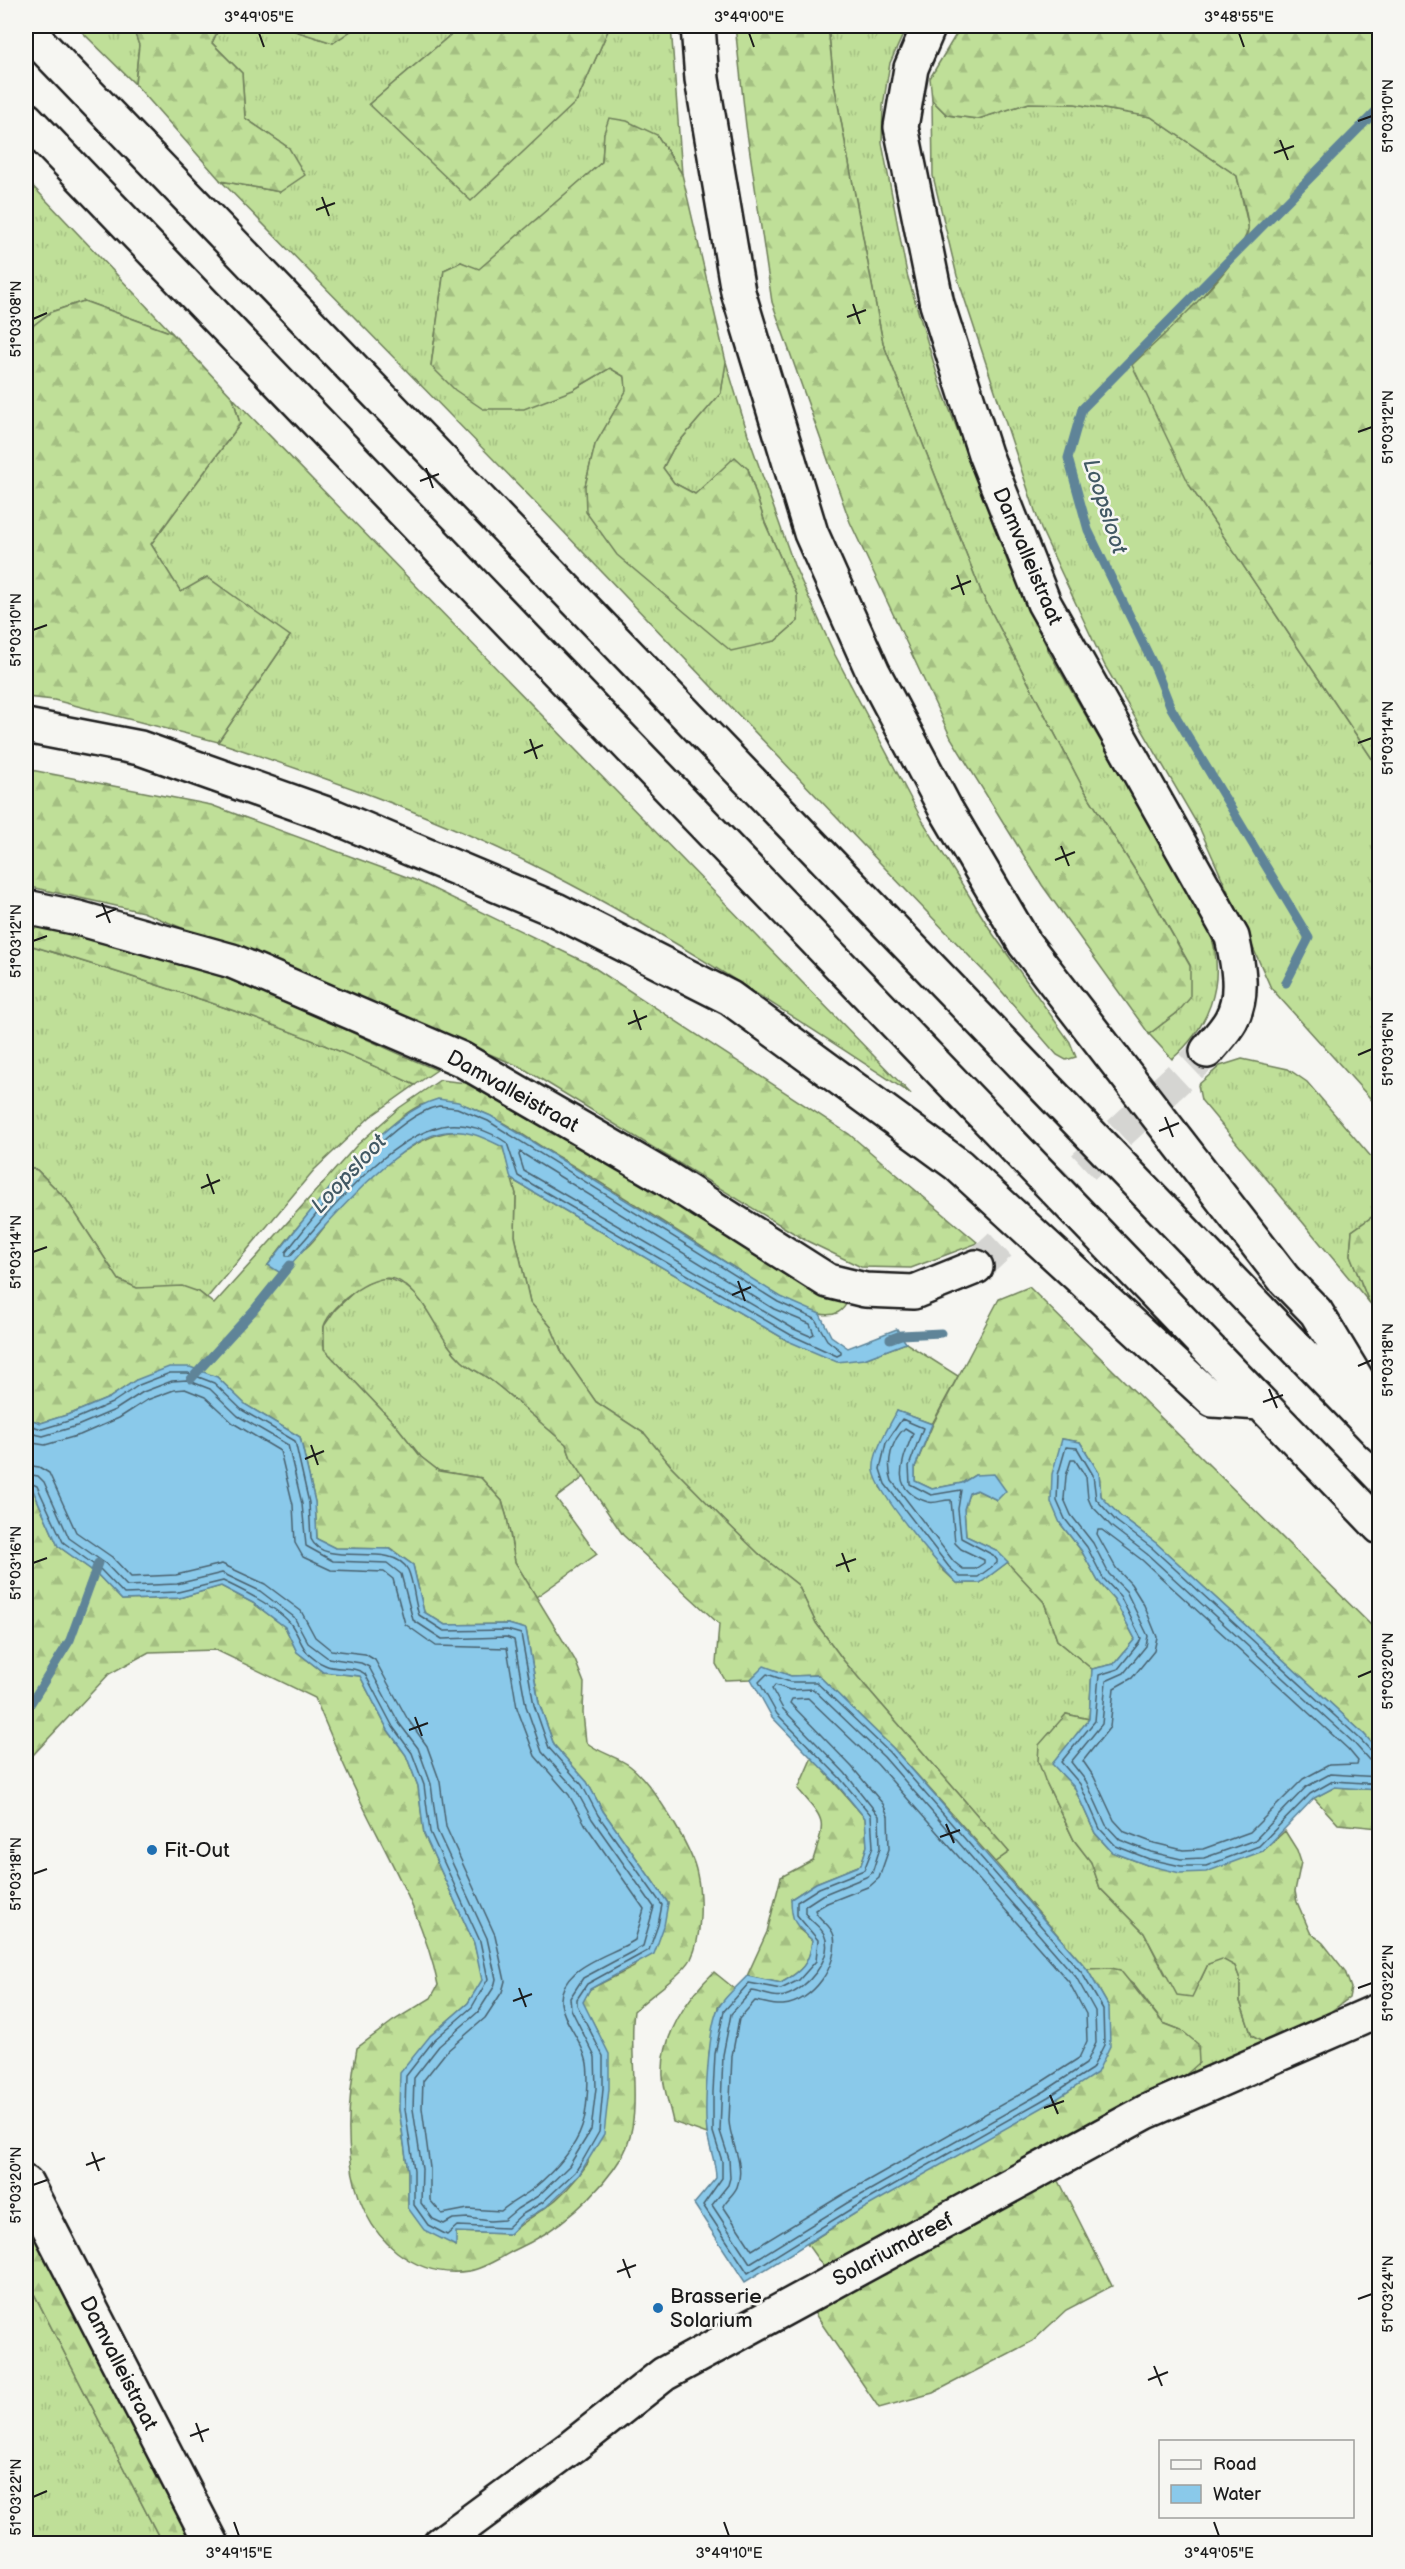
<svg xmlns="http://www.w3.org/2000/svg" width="1405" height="2569" font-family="'Balsamiq Sans',sans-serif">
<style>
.grass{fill:url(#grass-tufts);stroke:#6e7e5a;stroke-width:1.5}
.forest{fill:url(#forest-firs);stroke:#6e7e5a;stroke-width:1.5}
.water{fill:#8ac9ea;stroke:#5e8498;stroke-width:1.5}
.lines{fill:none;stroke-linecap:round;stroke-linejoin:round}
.shore{stroke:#48616e;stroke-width:1.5}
.stream{stroke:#5e8498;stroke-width:9}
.minor-tunnel{stroke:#d5d5d2;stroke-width:33;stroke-dasharray:33 16;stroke-linecap:butt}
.minor-casing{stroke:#1c1c1c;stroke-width:38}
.highway-casing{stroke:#1c1c1c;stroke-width:38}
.minor{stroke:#f6f6f2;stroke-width:33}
.highway{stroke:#f6f6f2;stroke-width:33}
.ticks{fill:none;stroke:#1c1c1c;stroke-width:2}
.poi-dot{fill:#1f6fb2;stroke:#f6f6f2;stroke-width:2}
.labels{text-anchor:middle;stroke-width:5;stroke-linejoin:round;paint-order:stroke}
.street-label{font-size:21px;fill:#1c1c1c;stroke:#f6f6f2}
.poi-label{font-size:21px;fill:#1c1c1c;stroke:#f6f6f2;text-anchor:start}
.water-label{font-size:22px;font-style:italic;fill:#425964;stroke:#f6f6f2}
.neatline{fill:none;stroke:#1c1c1c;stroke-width:2}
.ticks-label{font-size:15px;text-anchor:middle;fill:#1c1c1c}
</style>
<defs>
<pattern id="grass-tufts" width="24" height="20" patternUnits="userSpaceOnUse" patternTransform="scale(1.5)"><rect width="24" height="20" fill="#bfdf98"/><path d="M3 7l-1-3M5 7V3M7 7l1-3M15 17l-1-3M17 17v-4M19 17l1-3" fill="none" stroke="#a4bf82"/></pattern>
<pattern id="forest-firs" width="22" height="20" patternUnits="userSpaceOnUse" patternTransform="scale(1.5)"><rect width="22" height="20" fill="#bfdf98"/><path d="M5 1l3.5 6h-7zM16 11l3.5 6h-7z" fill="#a4bf82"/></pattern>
</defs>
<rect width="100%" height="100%" fill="#f6f6f2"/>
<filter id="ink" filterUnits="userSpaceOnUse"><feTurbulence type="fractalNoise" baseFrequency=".0167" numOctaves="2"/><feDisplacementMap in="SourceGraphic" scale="12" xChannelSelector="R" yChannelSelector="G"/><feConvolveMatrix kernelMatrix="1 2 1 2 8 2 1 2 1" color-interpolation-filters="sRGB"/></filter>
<g filter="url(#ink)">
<path class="grass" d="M76 26 133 27 139 45 135 84Z
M220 26H294L295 31 333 43 358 26H461L369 104 577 101 610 26H671L682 174 657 135 604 133 602 162 479 270 461 262 444 270 431 366 573 390 610 368 625 377 627 390 595 445 585 486 775 641 798 621 797 595 765 523 748 469 695 494 674 483 663 468 673 449 721 393 726 362 749 438 794 565 835 655 922 820 993 934 1070 1042 1076 1057 1066 1060 1057 1055 991 979 538 505 221 181 280 192 289 148 245 118 242 73 212 43Z
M828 26H907L890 63 883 106 882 143 907 274 940 384 1008 563 1050 654 1198 909C1202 918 1209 928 1212 938 1225 986 1208 1028 1172 1059L1149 1034 1178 1012 1190 965 1145 886 1083 788 982 594 883 343 834 84Z
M932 100 947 115 978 119 1029 103 1075 104 1151 117 1237 176 1249 229 1237 254 1197 303 1190 486 1379 769V1108L1271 988 1200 829 1105 666 1041 529 957 276 933 176Z
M26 179 172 333 84 301 51 312 26 331Z
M233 398 911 1094C786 1012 661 928 527 862 428 813 323 777 218 742L290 636 181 593 151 544 240 424Z
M26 944C157 984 291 1025 415 1085L370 1117 314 1170 207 1298 199 1292 137 1288 119 1280 66 1199 37 1170 26 1167Z
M1242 1059 1288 1069 1307 1082 1379 1166V1212L1352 1231 1350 1255 1369 1302 1201 1100 1198 1085 1220 1066Z
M511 1179 788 1341 864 1359 906 1343 958 1376 932 1424 897 1411 880 1487 944 1571 957 1583H980L1008 1562 1044 1602 1057 1640 1092 1669 1089 1719 1066 1714 1045 1780 1074 1840 1091 1862 1100 1888 1144 1933 1165 1974 1201 1979 1208 1964 1222 1958 1235 1966 1240 1979V2001L1252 2036 1266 2044 1180 2080 1181 2030 1163 2023 1134 1985 1111 1968 1087 1969 995 1862 1009 1852 844 1661 816 1623 798 1585 760 1555 725 1521 671 1466 645 1434 596 1402 562 1353 551 1327 530 1302 515 1236 516 1194Z
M382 1278C427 1282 432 1333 462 1361 470 1369 483 1374 492 1381 518 1401 541 1424 566 1444L571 1458 584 1477 556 1498 597 1554 536 1597 515 1562 507 1518 502 1501 481 1478 439 1471 421 1457 395 1424 324 1349V1326L335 1310 360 1286Z
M26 2278 162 2543H26Z"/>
<path class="forest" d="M132 26H220L212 43 242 73 245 118 289 148 305 175 280 192 221 181 135 84 139 45Z
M294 26H358L333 43 295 31Z
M461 26H610L577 101 471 201 369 104Z
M735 26H828L834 84 883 343 982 594 1083 788 1145 886 1190 966V998L1178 1012 1149 1034 1042 885 951 738 850 522 772 302 746 126Z
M961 26H1379V769L1190 486 1132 365C1160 338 1242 266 1248 230 1250 221 1239 187 1237 176L1151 117 1075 104 1029 103 978 119 947 115 932 100 930 78Z
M609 118 627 121 657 135 682 174 726 362 721 393 673 449 663 468 674 483 695 494 735 457 748 469 765 523 797 595 798 621 775 641 731 651 617 555 586 512 585 486 595 445 626 391 625 377 610 368 573 390 524 409H483L455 390 431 366 444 270 461 262 479 269 602 162 604 133Z
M84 301 172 333 233 398 240 424 151 544 181 592 207 577 290 636 218 742 54 700 26 697V331L51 312Z
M26 769 211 805 415 880 587 963 849 1134 978 1243 911 1268 861 1267 805 1240 521 1067 143 912 26 886Z
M26 923C84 937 144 951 202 970 282 996 358 1038 437 1070L415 1085C291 1025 157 984 26 944Z
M440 1080 467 1083 522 1110 781 1266 849 1299C843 1312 835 1317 820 1314 792 1308 757 1282 733 1267 676 1230 618 1193 560 1158 528 1139 497 1115 461 1104 452 1100 435 1102 425 1104 394 1109 289 1234 268 1265 280 1259 296 1255 306 1248 316 1240 324 1226 333 1216 364 1182 423 1120 474 1133 483 1135 494 1143 503 1147L516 1194 515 1236 530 1302 551 1327 562 1353 596 1402 645 1434 671 1466 725 1521 760 1555 798 1585 816 1623 844 1661 1009 1852 995 1862 893 1748 818 1675 791 1676 764 1667 751 1679 725 1680 716 1664 719 1624 623 1535 571 1458 566 1444C541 1424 518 1401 492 1381 483 1374 471 1369 462 1361 436 1337 431 1302 401 1282 378 1266 331 1305 324 1326 322 1332 324 1342 324 1349L395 1424 421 1457 439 1471 481 1478 502 1501 507 1518 515 1562 575 1660 584 1683 583 1713 586 1742C599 1753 616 1756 630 1766 652 1783 692 1847 697 1874 702 1898 702 1937 691 1959 683 1974 648 1997 634 2011 628 2056 644 2117 623 2155 599 2195 557 2231 515 2250 501 2257 484 2269 469 2271 443 2275 418 2268 397 2252 338 2206 345 2114 357 2048L393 2021 431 1998 438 1985C426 1926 397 1873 370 1820 350 1780 332 1739 315 1698L216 1650 149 1652 109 1674 33 1755 26 1769V1487L32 1488 58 1546 97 1574 122 1600 179 1598 221 1586 253 1603 285 1627 297 1652 323 1672 360 1676 388 1730 406 1755 418 1786 424 1834 474 1943 483 1980 468 2003 430 2036 399 2109 408 2171V2208L455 2246 456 2232 510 2234C521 2223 532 2217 545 2208 561 2197 577 2179 588 2163L599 2034 582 2002 590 1989 634 1967 668 1903 603 1811 587 1782 554 1745 539 1703 526 1629 508 1624 445 1625 424 1612 413 1565 391 1549 335 1548 317 1539 315 1502 300 1437 246 1405 217 1377 136 1380 109 1398 73 1413 41 1423 26 1418V1167L37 1170 66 1199 119 1280 137 1288 182 1286 199 1292 214 1304 357 1145 399 1108Z
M1379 1212V1313L1369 1302 1350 1255 1352 1231Z
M1029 1287 1379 1633V1751L1364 1734 1156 1543 1120 1516 1101 1496 1099 1473 1080 1442 1062 1439 1060 1523 1081 1550 1098 1581 1114 1599 1135 1639 1114 1664 1092 1669 1057 1640 1044 1602 996 1550 966 1536 964 1509 969 1493 977 1490 997 1500 975 1475 962 1483 932 1489 915 1481V1467L933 1424 999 1299Z
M1066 1714 1089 1719 1053 1764 1074 1787 1095 1833 1112 1852 1147 1865 1263 1851 1285 1831 1297 1850 1301 1862 1295 1891 1297 1902 1310 1932 1323 1943 1345 1971 1351 1988 1349 1998 1326 2015 1266 2044 1252 2036 1240 2001V1979L1235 1966 1222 1959 1208 1964 1192 1997 1177 1995 1144 1933 1100 1888 1091 1862 1074 1840 1045 1780 1038 1761 1039 1745Z
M812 1757 865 1818 867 1846 861 1865 816 1883 791 1899 799 1929 812 1940C810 1964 802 1971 781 1983L747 1976 767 1932 781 1877 813 1860C826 1818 826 1822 798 1789Z
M1335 1787 1379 1790V1828L1338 1824 1314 1798Z
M1111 1968 1120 1970 1163 2023 1181 2030 1198 2044 1199 2063 1180 2080 827 2272 807 2244 854 2214 1109 2007 1087 1969Z
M714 1972 735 1989 718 2007 709 2053 707 2134 673 2122C670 2107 664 2091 663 2076 661 2036 687 1998 714 1972Z
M1056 2175 1112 2286 1066 2310 1033 2341 933 2393 879 2408 813 2311Z
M26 2217 195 2543H162L26 2278Z"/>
<path class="water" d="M438 1099 458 1102 491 1116 781 1297 820 1314 831 1336 848 1348 897 1329 906 1343 864 1359 837 1362 788 1341 511 1179 503 1147C484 1138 468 1129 446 1132 396 1137 316 1237 282 1274L268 1265C306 1217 380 1115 438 1099Z
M169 1367H190L217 1377 246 1405 300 1437 315 1502 317 1539 335 1548 390 1549 413 1565 424 1612 445 1625 508 1624 526 1629 539 1703 554 1745 587 1782 603 1811 668 1903 664 1926 654 1954 590 1989 583 2002 609 2054V2089L604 2134 579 2175 546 2207 524 2220 510 2234 456 2232V2246L424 2230 408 2208V2171L399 2109 400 2073 430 2036 468 2003 482 1980 474 1943 424 1834 418 1786 406 1755 388 1730 360 1676 323 1672 297 1652 285 1627 253 1603 221 1586 179 1598 122 1600 97 1574 58 1546 32 1488 26 1487V1418L41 1423 73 1413 109 1398 136 1380Z
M897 1411 932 1424 915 1467V1481L932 1489 962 1483 975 1475 994 1474 1006 1491 997 1500 977 1490 969 1493 964 1509 966 1536 996 1550 1008 1562 980 1583H957C938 1565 878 1495 874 1471 872 1453 889 1427 897 1411Z
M1062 1439 1080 1442 1099 1473 1101 1496 1120 1516 1156 1543 1364 1734 1379 1751V1790L1335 1787 1314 1798 1263 1851 1206 1872 1180 1873 1147 1865 1112 1852 1095 1833 1074 1787 1052 1764 1089 1719 1092 1669 1114 1664 1135 1639 1114 1599 1098 1581 1081 1550 1060 1523 1051 1502 1052 1474Z
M764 1666 791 1676 818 1675 893 1748 1087 1969 1109 2007 1110 2046 1097 2073 1052 2102 854 2214 745 2282 694 2204 716 2178C716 2161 709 2148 707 2132 704 2110 708 2025 719 2007 725 1996 739 1985 747 1976L781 1983C801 1972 810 1964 812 1940 795 1925 791 1921 791 1899L816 1883 861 1865 867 1846 865 1818 835 1782 772 1717 751 1679Z"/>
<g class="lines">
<path class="shore" d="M439 1106 457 1108 488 1121 778 1302 815 1319 827 1340 841 1351V1354L837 1356 791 1335 518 1176 507 1143C490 1131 464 1121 442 1126 382 1141 331 1212 290 1256H286V1252C319 1211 389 1117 439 1106Z
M520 1152 774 1309 810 1324 814 1334 810 1336 794 1329 524 1171 519 1155Z
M902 1419 923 1428 909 1466 910 1484 931 1495 961 1490 958 1509 961 1538 993 1555 997 1560V1563L978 1577H960L949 1567 885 1484 880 1469 886 1443Z
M26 1424 42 1429 75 1419 112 1403 139 1385 170 1373H188L214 1383 242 1410 295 1441 309 1503 311 1539C325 1570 392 1539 408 1570 414 1583 414 1601 419 1615L444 1631 507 1630 521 1634 534 1705 549 1748 582 1785 598 1815 662 1905 658 1925 649 1950 587 1984 577 1999V2005L603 2056V2089L599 2132 583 2160 575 2172 543 2202 521 2215 507 2228 457 2226 447 2235 428 2225 414 2205V2170L405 2109 406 2076 434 2040 472 2007 488 1979 480 1941 430 1832 424 1785 412 1753 393 1727 365 1674C355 1665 337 1671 325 1665 300 1654 303 1640 290 1623 277 1607 242 1590 223 1581L178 1592 124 1594 101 1570 63 1542 37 1486 26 1481
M905 1428 913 1433C902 1462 888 1490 928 1502 936 1504 944 1499 951 1500L955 1543 961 1549 984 1560V1563L975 1569H963L954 1562 892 1481C886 1464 891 1440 905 1428Z
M26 1432 43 1436 77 1426 115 1410 143 1392 172 1381 187 1380 210 1389 238 1416 288 1445 302 1504 306 1546 333 1561 387 1563 401 1574 413 1620 442 1639 506 1637 514 1640 526 1706 542 1752 576 1790 592 1819 654 1907 643 1946 583 1978 570 1998 571 2009 595 2057 596 2088 591 2130 569 2166 538 2196 517 2209 504 2220 490 2221 468 2218 453 2219 444 2224 433 2219 421 2203 422 2169 413 2109 414 2078 439 2046 478 2012 494 1987 496 1979 487 1938 437 1830 431 1784 418 1748 399 1723 369 1667 361 1663 328 1658 308 1643 294 1617 260 1591 222 1573 177 1584 127 1586 106 1564 69 1538 44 1482 38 1476 26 1474
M26 1442 45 1445 80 1435 119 1418 147 1400 174 1390 185 1389 205 1397 233 1423 280 1451 293 1505 295 1543 303 1557 331 1570 384 1572 393 1579 405 1624 436 1646 507 1648 517 1708 535 1756 569 1795 585 1824 644 1909 635 1940C618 1951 590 1959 575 1973 541 2004 578 2028 586 2059 590 2073 587 2114 582 2127 574 2151 553 2172 534 2188 523 2197 511 2202 501 2211L468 2209 442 2214 430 2200V2168L422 2108 423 2081 446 2052 485 2018 502 1992 505 1981 495 1935 446 1827 440 1782 427 1746 407 1718 375 1660 365 1654 331 1650 315 1637 301 1611 265 1584 222 1564 176 1575 131 1577 112 1557 76 1532 49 1473 39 1467 26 1465
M1098 1530H1102L1142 1560 1348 1749 1358 1761 1357 1764 1329 1765 1303 1779 1250 1832 1203 1849 1183 1850 1154 1843 1125 1832 1114 1820 1094 1777 1083 1761 1110 1727 1114 1688 1132 1678 1154 1651 1157 1637 1144 1605 1131 1584 1116 1568 1097 1534Z
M767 1674 790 1682H816L889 1752 1082 1973 1103 2009 1104 2045 1092 2069 1048 2097 851 2209 748 2273 703 2205 722 2178V2161L713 2132V2092L715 2054 724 2011 749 1983 781 1989 799 1980 816 1961 818 1940 797 1915V1902L819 1888 864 1870 873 1847 871 1815 839 1777 777 1714 759 1682Z
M775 1685 790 1690 813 1689 884 1757 1076 1977 1095 2011 1096 2043 1086 2064 1045 2091 847 2203 750 2263 712 2205 728 2185 730 2178 729 2159 720 2131 723 2055 731 2014 752 1991C762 1992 775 1999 785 1996 806 1990 835 1958 824 1934 820 1926 810 1921 805 1913V1906L822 1895 866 1877 872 1873 880 1848 879 1816 845 1773 783 1709 772 1689Z
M808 1698 877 1764 1069 1982 1086 2014 1087 2041 1079 2058 1040 2083 842 2195 752 2250 723 2206C727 2199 734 2194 737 2187 746 2165 730 2142 729 2121L732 2056 739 2019 755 2001C764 2002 774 2006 783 2005 813 2002 839 1965 834 1936 831 1924 818 1920 815 1910L827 1903 870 1886 879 1878 889 1849 888 1816 883 1804 852 1767 790 1703 792 1699Z
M1380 1755 1373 1753 1359 1738 1152 1548 1116 1521 1096 1499 1093 1475 1077 1448 1066 1447 1058 1475 1057 1501 1065 1519 1087 1547 1103 1578 1120 1596 1141 1638 1139 1643 1118 1669 1099 1675 1095 1721 1061 1762 1080 1784 1100 1829 1116 1846 1149 1859 1181 1866H1206L1259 1846 1310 1794 1333 1781 1380 1784
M1380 1762 1369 1760 1354 1743 1147 1554 1112 1527 1091 1505 1088 1498 1086 1477 1075 1460H1071L1066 1476 1064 1499 1071 1515 1093 1543 1109 1574 1126 1591 1148 1636 1146 1646 1124 1673 1106 1681 1102 1724 1071 1762 1086 1781 1106 1825 1120 1840 1151 1852 1181 1859 1204 1858 1255 1840 1306 1787 1330 1774 1380 1777"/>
<path class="stream" d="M1286 983 1309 938 1171 708 1156 670 1088 530 1068 458 1082 409 1380 107
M890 1339 901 1335 941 1333
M191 1379 253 1311 290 1265
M26 1711 70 1640 98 1563"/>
<path class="minor-tunnel" d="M976 1267 1207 1051"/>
<defs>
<path id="minor" d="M929 26 911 68 901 127 937 304 985 454 1044 603 1232 937C1238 963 1245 995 1231 1020 1225 1031 1215 1041 1207 1051
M26 907 78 918 232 961 461 1059 666 1178 828 1281 865 1290 914 1292 976 1267
M26 2183 212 2544
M440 2544 573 2446 664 2374 1146 2112 1380 2010"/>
<path id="highway" d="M698 26 702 79 738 292 811 533 873 672 945 808 1025 944 1284 1279 1316 1312 1379 1416
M26 29 1380 1435
M26 119 1380 1527
M26 726 140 748 335 817 556 910 730 998 958 1165 1213 1400 1260 1403"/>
</defs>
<use href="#minor" class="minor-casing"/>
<use href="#highway" class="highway-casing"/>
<use href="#minor" class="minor"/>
<use href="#highway" class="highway"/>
</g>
</g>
<path class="ticks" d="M259 33 264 47M749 33 754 47M1239 33 1244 47M1358 121 1372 116M1280 140 1288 160M1274 153 1294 146M322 197 329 216M316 210 335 203M853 304 860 324M847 317 866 310M33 319 47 313M1358 432 1372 427M426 468 433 488M420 481 439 474M957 575 964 595M951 589 971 581M33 630 47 625M530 739 537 759M1358 743 1372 738M524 753 543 745M1061 846 1069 866M1055 860 1075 852M102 903 110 923M96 917 116 909M33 941 47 936M634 1010 641 1030M628 1024 647 1016M1358 1055 1372 1049M1165 1117 1173 1137M1159 1131 1179 1123M207 1174 214 1194M201 1188 220 1180M33 1252 47 1247M738 1281 745 1301M732 1295 751 1287M1358 1366 1372 1360M1269 1389 1277 1408M1263 1402 1283 1395M311 1445 318 1465M305 1459 324 1451M842 1553 849 1572M33 1563 47 1558M836 1566 856 1559M1358 1677 1372 1671M415 1717 422 1736M409 1730 428 1723M946 1824 954 1843M940 1837 960 1830M33 1874 47 1869M519 1988 526 2007M1358 1988 1372 1983M513 2001 532 1994M1050 2095 1058 2114M1044 2108 1064 2101M92 2152 99 2171M86 2165 105 2158M33 2185 47 2180M623 2259 630 2278M617 2272 636 2265M1358 2299 1372 2294M1154 2366 1162 2386M1148 2380 1168 2372M196 2423 203 2442M190 2436 209 2429M33 2497 47 2491M234 2522 239 2536M724 2522 729 2536M1214 2522 1219 2536"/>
<g class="poi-dot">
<circle cx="152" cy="1850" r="6"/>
<circle cx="658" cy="2308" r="6"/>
</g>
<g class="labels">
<g class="street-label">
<text transform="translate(1028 556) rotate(67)" y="7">Damvalleistraat</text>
<text transform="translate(513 1091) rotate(29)" y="7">Damvalleistraat</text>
<text transform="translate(893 2249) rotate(-28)" y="7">Solariumdreef</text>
<text transform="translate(119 2363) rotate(63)" y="7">Damvalleistraat</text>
</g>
<g class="poi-label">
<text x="164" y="1857">Fit-Out</text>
<text x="670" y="2303">Brasserie<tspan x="670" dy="24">Solarium</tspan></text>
</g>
<g class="water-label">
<text transform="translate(1106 506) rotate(72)" y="8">Loopsloot</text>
<text transform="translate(348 1173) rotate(-47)" y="8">Loopsloot</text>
</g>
</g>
<rect width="1405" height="2569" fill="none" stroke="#f6f6f2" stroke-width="66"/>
<rect x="1159" y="2440" width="195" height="78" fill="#f6f6f2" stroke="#9f9f9c" stroke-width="1.5"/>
<rect x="1171" y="2460" width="30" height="9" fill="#f6f6f2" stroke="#9f9f9c" stroke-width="1.5"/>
<text x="1213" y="2470" font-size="18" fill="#1c1c1c">Road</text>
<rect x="1171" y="2485" width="30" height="18" fill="#8ac9ea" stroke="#9f9f9c" stroke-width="1.5"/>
<text x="1213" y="2500" font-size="18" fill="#1c1c1c">Water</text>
<rect x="33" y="33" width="1339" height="2503" class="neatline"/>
<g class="ticks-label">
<text x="259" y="22">3°49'05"E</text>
<text x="749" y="22">3°49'00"E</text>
<text x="1239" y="22">3°48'55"E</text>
<text transform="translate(1388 116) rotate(-90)" y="5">51°03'10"N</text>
<text transform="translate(16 319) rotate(-90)" y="5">51°03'08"N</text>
<text transform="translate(1388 427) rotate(-90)" y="5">51°03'12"N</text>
<text transform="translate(16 630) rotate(-90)" y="5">51°03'10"N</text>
<text transform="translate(1388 738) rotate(-90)" y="5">51°03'14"N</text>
<text transform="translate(16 941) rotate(-90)" y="5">51°03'12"N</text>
<text transform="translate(1388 1049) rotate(-90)" y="5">51°03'16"N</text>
<text transform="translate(16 1252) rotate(-90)" y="5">51°03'14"N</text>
<text transform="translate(1388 1360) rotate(-90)" y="5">51°03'18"N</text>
<text transform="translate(16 1563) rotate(-90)" y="5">51°03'16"N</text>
<text transform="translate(1388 1671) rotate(-90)" y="5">51°03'20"N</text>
<text transform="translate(16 1874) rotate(-90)" y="5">51°03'18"N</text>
<text transform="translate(1388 1983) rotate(-90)" y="5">51°03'22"N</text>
<text transform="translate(16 2185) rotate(-90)" y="5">51°03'20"N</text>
<text transform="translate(1388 2294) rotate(-90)" y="5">51°03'24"N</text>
<text transform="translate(16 2497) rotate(-90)" y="5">51°03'22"N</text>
<text x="239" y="2558">3°49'15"E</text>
<text x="729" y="2558">3°49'10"E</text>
<text x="1219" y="2558">3°49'05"E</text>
</g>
</svg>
